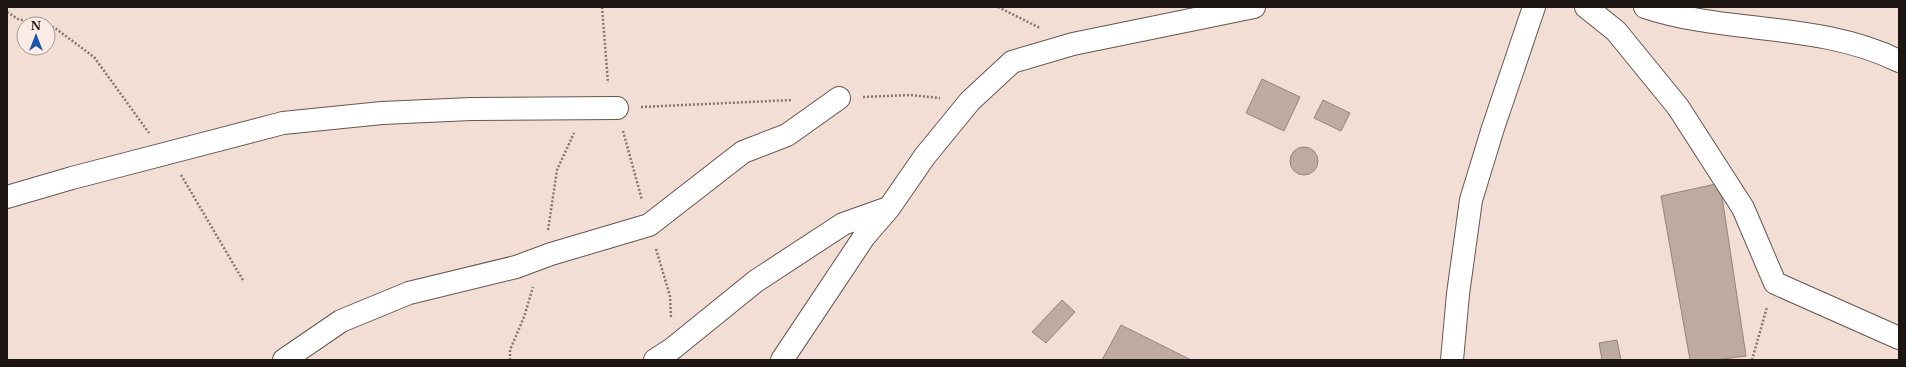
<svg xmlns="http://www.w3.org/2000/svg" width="1906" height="367" font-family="'Libre Baskerville',serif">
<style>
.building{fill:#bdaaa2;stroke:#96847c}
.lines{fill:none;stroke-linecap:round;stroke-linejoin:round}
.minor-casing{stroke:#66564e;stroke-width:24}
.path{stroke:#837670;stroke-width:2.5;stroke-dasharray:2 2;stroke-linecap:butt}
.minor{stroke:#fff;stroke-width:22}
</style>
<rect width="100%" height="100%" fill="#f2ded5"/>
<path class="building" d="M1262 79 1300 97 1284 131 1246 113Z
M1323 100 1350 113 1341 131 1314 118Z
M1290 161a14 14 0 1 1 28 0a14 14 0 1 1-28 0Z
M1720 183 1746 356 1715 360H1690L1661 196Z
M1062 300 1075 312 1046 343 1032 332Z
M1121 325 1191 360H1102Z
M1617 340 1621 360H1602L1599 343Z"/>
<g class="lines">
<defs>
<path id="minor" d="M1586 7 1616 31 1678 107 1743 208 1775 283 1899 338
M1645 7C1726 34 1820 22 1899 61
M7 197 72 178 283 123 382 113 471 109 617 108
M284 360 341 321 409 293 516 267 551 254 649 225 743 152 787 135 839 98
M655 360 672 349 756 281 843 224 888 208
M782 360 864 237 889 208 925 156 970 101 1012 62 1073 44 1254 7
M1452 360 1458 294 1471 200 1493 128 1534 7"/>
</defs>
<use href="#minor" class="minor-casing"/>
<path class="path" d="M602 7 608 83
M998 7 1040 28
M7 12 18 19 39 24
M48 26 55 28 94 57 149 133
M863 97 910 95 940 98
M641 107 792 100
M623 131 642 200
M181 175 244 282
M548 230 557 170 574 133
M656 249 670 296 671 318
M510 360V350L524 317 533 287
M1752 360 1767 307"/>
<use href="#minor" class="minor"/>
</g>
<rect width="1906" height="367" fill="none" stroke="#1c1512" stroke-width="16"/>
<g transform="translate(36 36)"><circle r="19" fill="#fcece5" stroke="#a29691"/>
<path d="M0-3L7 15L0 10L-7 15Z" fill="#1659a9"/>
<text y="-6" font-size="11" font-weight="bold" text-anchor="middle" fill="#1c1512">N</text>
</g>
</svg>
